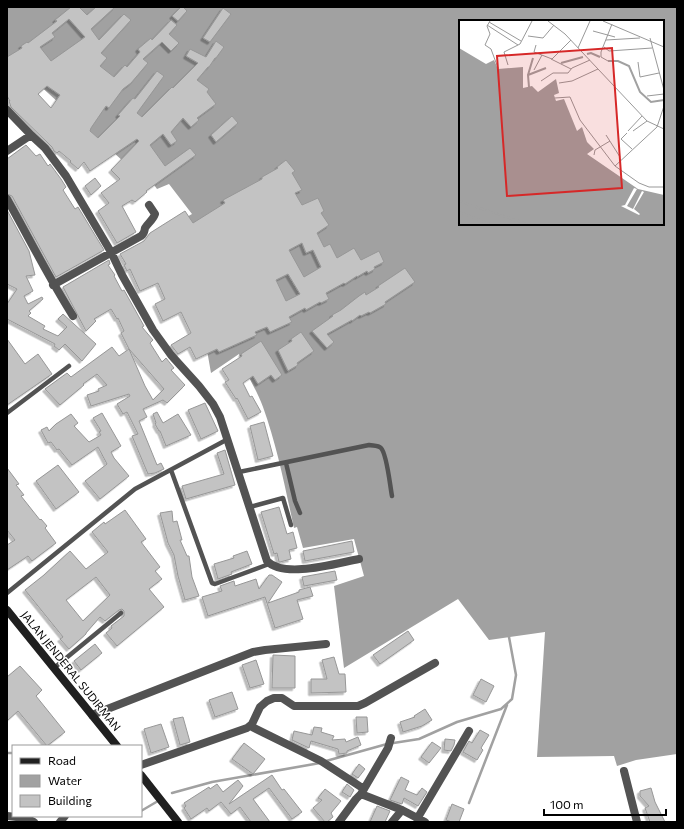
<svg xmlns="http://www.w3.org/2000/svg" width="684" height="829" font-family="Commissioner,sans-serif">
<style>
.water{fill:#a1a1a1;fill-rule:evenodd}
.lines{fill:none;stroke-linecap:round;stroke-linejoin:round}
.stream{stroke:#a1a1a1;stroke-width:2.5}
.building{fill:#c3c3c3;stroke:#979797;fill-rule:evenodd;filter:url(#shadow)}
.lane{stroke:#535353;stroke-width:4.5}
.street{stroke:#535353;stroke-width:8}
.secondary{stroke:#202020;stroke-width:8}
.labels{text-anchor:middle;stroke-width:3;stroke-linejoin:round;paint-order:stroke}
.street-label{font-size:11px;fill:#000;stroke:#fff}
.inset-river{fill:none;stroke:#a1a1a1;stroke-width:2}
.inset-road{fill:none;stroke:#999;stroke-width:1}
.view{fill:#d62828;fill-opacity:0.15;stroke:#d62828;stroke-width:2}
.inset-edge{fill:none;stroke:#000;stroke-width:2}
</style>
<defs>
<filter id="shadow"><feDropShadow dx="-2.5" dy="2.5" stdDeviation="0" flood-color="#0004"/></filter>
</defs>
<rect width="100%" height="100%" fill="#fff"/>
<path class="water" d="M7 7H677V754L636 760 617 766 614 756 537 757 545 632 489 640 458 599 344 668 334 586 364 576 354 539 303 548 297 527 294 528C285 487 277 446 263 407 256 388 245 373 239 354L211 373 205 339 149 239 192 214 169 184 157 189 134 157 124 162 16 64 7 58ZM460 21H663V224H460Z"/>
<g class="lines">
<path class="stream" d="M7 753H13
M326 761 387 744 419 739 457 722 501 709 512 699 516 675 509 637
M172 793 212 782 320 763
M469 803 507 705
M141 811 158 801"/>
</g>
<path class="building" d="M71 7H79L87 15 96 7H115L91 29 99 40 124 14 131 20 101 53 107 58 100 66 114 77 125 65 127 67 140 52 138 49 151 38 152 40 171 20 177 25 169 34 179 43 171 51 162 42 143 59 148 63 131 83 123 89 109 108 106 106 91 128 90 131 98 138 120 116 118 115 133 98 135 99 157 71 164 76 137 113 142 117 172 87 173 88 198 63 186 56 190 49 206 57 216 41 224 47 216 58H215L209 67H208L197 80 209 89 207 92 216 104 197 118 199 120 191 127 183 118 171 132 177 141 171 145 163 134 150 145 165 166 190 148 196 155 146 191 147 192 135 202 132 200 122 206 136 232 117 243 98 211 109 203 101 193 120 179 111 170 139 141 137 139 90 171 84 162 78 169 70 162 71 161 59 151 57 153 54 151 52 147 11 107 9 101H10L7 96V57L22 48 21 46 27 42 28 43 57 21 55 20ZM69 19 85 37 51 61 40 47 55 37 52 33ZM47 86 60 95 51 108 38 94Z
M181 7H183L187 11 178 21 172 16Z
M223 8 231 14 210 42 203 38Z
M232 116 238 123 216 142 211 135Z
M26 145 36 156 40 154 48 166 50 164 61 179 66 187 63 190 75 209 78 207 104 250 56 277 12 196 7 194V159Z
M286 160 295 171 292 173 302 190 295 193 302 205 318 198 324 211 321 213 329 225 317 233 324 247 330 244 337 258 354 248 361 260 379 251 384 262 374 267 375 269 368 273 367 271 357 277V276L345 284 344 283 326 293 329 299 321 303 320 302 306 310 305 308 289 317 292 322 270 332 267 327 255 332 257 335 219 352 217 349 196 359 190 347 178 354 171 345 191 333 181 312 163 321 155 304 165 299 158 283 140 291 130 269 127 271 124 265 126 264 120 254 144 241 150 233 185 211 193 223 225 203 223 200 262 179V177L278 168 277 167ZM302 243 306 253 313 250 321 267 304 277 289 250ZM288 274 300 294 286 301 276 280Z
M95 178 101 186 91 195 85 186Z
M7 210 29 251 35 275 26 276 33 291 24 296 28 304 42 297 43 299 29 311 31 313 28 316 45 326 43 329 58 336 67 327 58 319 63 314 96 344 82 361 65 344 59 350 54 346 55 344 7 319V304L17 289 7 284Z
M109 260 110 264 108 265 115 275 114 276 122 291 124 290 144 326 142 327 153 340 150 343 162 362 166 358 174 368 171 370 185 385 167 403 163 400 143 409 147 417 139 421 157 465 161 463 164 469 155 473 148 474 132 436 138 434 127 412 123 414 117 404 130 396 129 394 91 406 87 395 99 391 98 389 107 385 97 374 83 384 84 385 60 405 45 389 67 373 71 377 112 347 119 356 129 349 145 386 153 400 164 389 129 349 121 333 124 331 118 318 117 319 111 309 94 319 96 321 86 331 63 287Z
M405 268 415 282 385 302 386 304 370 313 369 312 361 316 360 315 352 321V320L327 334 334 342 327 348 312 331 333 316 332 315 341 310 359 296 365 292 366 295 379 287 378 286Z
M301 332 314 351 297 363 298 365 288 371 278 350 292 341 291 339Z
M7 339 25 364 38 354 52 374 7 405Z
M261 341 282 375 275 380 271 375 258 384 253 376 243 383 250 397 252 396 261 412 248 419 237 398 236 399 225 382 229 380 222 369 242 356 241 354Z
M205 403 218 431 201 439 188 410Z
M157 412 163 423 178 414 191 435 166 446 160 431H159L155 424 156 423 153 414Z
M102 413 121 446 111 452 114 458 129 476 100 499 85 481 107 464 98 447 72 465 59 449 57 450 51 442 48 443 41 430 47 427 49 431 56 424 71 414 78 423 74 426 89 442 101 435 99 432 101 431 93 418Z
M264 422 273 456 258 460 250 426Z
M225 450 235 485 186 499 182 486 224 474 217 453Z
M58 465 79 492 56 509 36 481Z
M7 468 19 484 16 485 24 495 21 496 40 520 41 519 47 526 45 528 56 543 32 561 28 556 7 570V545L15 540 7 530Z
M279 507 287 534 293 532 297 548 289 550 291 559 280 562H279L277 553 274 554 261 512Z
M125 510 146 539 141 542 160 567 155 571 162 579 149 589 164 607 117 646 106 633 112 628 111 626 124 616V611L122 609 119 610 105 621 100 617 86 633V634L69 649 60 639 63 637 25 590 44 575 70 551 86 569 108 552 92 532 104 522 105 524ZM96 577 110 595 83 621 66 600Z
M172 511 173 522 177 521 182 540H180L187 556H189L192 577 199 596 185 600 178 576 174 555 168 543 160 513Z
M352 541 354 552 305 561 303 551Z
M247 551 252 564 231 572 232 574 218 579 214 564 234 558 233 556Z
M335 571 337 580 304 586 302 577Z
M269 575H272L282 582 268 603 299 592V590L310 587 313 596 297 600 303 619 275 628 265 597 208 616 202 597 222 591 220 586 234 581 235 586 256 579 259 589Z
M408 631 414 640 380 664 373 655Z
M95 644 102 653 81 670 74 661Z
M273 655 295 656V688H272Z
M334 657 339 674H345L346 692 311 693V679H327L322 660Z
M256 660 264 684 250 688 242 665Z
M20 666 42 690 36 696 65 732 47 746 18 711 7 721V677Z
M481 679 494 686 486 702 473 695Z
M232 692 238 709 215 717 209 700Z
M425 709 432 720 422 726 403 732 400 722 415 717 414 716Z
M183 717 190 742 180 745 173 719Z
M356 717H367L368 732 357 733Z
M161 724 169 747 151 753 144 729Z
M314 727 322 728 321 732 334 736 332 740 345 739 346 742 358 737 361 745 347 751V753L339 754 338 749 311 741 309 748 292 740 294 731 312 735Z
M480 730 489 735 481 748 483 750 477 760 463 752 469 741 472 743Z
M445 739 455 740 454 745 451 751 444 750Z
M432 742 441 748 429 763 421 757Z
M244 743 265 759 253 774 232 759Z
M359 764 365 769 358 778 352 774Z
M272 775 282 790 284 789 302 812 292 819 269 788 253 799 270 822H251L240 807 231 814 221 802 209 811 207 808 191 819 184 808 186 806 184 803 209 787 210 789 217 784 223 792 238 780 243 786 229 804Z
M401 777 409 781 405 790 417 795 422 788 427 792 418 806 404 798 402 804 390 800Z
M347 784 354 790 350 797 342 792Z
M651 788 655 802 665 822H650L645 808 649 806 640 796V791Z
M325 789 341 801 331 813 333 817 327 822H325L313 808 322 800 318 798Z
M452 804 464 809 459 822H452L446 820Z
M377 806 390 811 385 822H370Z"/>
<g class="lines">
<path class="lane" d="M7 413 69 366
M286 463 295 501 300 513
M171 470 212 583 215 584 269 564
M239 472 369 445C373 446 378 445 381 448 387 454 390 486 392 496
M250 507 283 498 291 525
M7 593 135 489 228 439
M54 668 121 613"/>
<path class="street" d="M7 110 31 135
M7 151 31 135 45 148 66 176 111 252 122 275 153 330 171 355 199 386 213 404 220 417 267 561C284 579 337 563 359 559
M7 199C29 238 49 278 73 316
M53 285 141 236C145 233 144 232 145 228 148 223 153 220 155 214L149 205
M92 715 253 652 265 650 326 644
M250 726 321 761 364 789
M141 765 247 728 252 724 260 707 267 701 274 698H282L294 706H358L365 703 435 663
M624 771 637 822
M361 794 388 748 391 738
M7 816 26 818 34 822
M417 819 469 731
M60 822 65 816
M339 822 356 799 361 794 402 810 425 822
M392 822 402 810"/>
<path class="secondary" d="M7 610 117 746
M141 775 178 822"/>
</g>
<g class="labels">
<g class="street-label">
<text transform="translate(71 671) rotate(51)" y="4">JALAN JENDERAL SUDIRMAN</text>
</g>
</g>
<g transform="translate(459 20)">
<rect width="205" height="205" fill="#fff"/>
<path d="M0 28 27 44 35 40 39 49 64 47V68L73 66 79 72 97 59 100 73 95 75 97 81 105 79 118 111 123 107 128 122 135 129 128 134 179 169 205 175V204H0Z" fill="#a1a1a1"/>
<path d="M175 168 178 169 168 186 174 189 183 171 185 172 175 189 181 194 180 195 162 186 166 185Z" fill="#fff"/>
<path class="inset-river" d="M128 34 132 33 141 37M149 41H159L170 46 181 72 192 82 205 80M102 43 124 37M69 55 74 38M70 67 69 55 87 48M0 181 68 204M0 192 30 204"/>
<path class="inset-road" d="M31 1 28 6 31 14 26 25 32 29 39 48M89 1 106 14 188 101 205 109M144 1 205 27M30 2 62 21M28 5 59 25M134 11 156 17M69 16 84 18 95 5M191 18 205 70M147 20 181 18M77 25 75 32 93 39 112 20M145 27 150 31 193 28M119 28 131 1M92 39 112 49M149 41 142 37V32L153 4M179 42 181 57 200 53M49 45 45 32 61 24 73 1M75 50 83 35M82 61 94 53H109L113 48 131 40M100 63 113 61 139 49M188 76 205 74M96 78 111 77 121 100 156 146 198 107 205 86M169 111 183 96M174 111 188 101M168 113 162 119 173 129M147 115 161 137M135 135 136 130 151 121M156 146 180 163 190 167H205"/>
<path class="view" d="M153 28 163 168 48 176 38 36Z"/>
<rect width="205" height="205" class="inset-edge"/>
</g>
<rect width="684" height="829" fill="none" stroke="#000000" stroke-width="16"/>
<rect x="12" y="745" width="130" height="72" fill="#ffffff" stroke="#999999"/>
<rect x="20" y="758" width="20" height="6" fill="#202020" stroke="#999999"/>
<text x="48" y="765" font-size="12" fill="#000000">Road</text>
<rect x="20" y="775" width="20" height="12" fill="#a1a1a1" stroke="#999999"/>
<text x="48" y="785" font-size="12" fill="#000000">Water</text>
<rect x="20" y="795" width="20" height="12" fill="#c3c3c3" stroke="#999999"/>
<text x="48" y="805" font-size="12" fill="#000000">Building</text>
<path d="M544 809v6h122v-6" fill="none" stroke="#000000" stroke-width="2"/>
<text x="550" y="809" font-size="12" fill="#000000" stroke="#ffffff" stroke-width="3" paint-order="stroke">100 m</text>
</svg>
